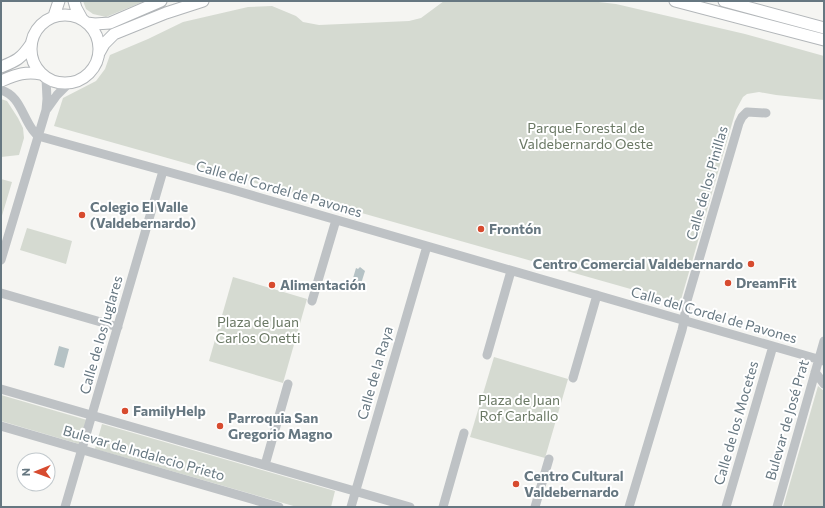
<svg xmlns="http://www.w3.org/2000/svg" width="825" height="508" font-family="Commissioner,sans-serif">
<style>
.green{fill:#d5dad1}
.water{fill:#b5c2c5}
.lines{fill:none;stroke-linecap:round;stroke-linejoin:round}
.major-casing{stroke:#b2b6b9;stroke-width:13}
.minor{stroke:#bec2c5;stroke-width:9}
.major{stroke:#fff;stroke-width:11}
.poi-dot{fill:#d74b2f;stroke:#fff;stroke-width:1.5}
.labels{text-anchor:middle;stroke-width:4;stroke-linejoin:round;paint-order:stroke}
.park-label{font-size:14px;fill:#6a7864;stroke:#fff}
.street-label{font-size:14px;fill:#667781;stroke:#fff}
.poi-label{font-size:14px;font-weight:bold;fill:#667781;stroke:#fff;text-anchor:start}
</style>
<rect width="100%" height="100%" fill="#f5f5f2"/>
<path class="green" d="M83 1H145L106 17 93 14 86 9Z
M444 1H590L616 4 745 34 824 56V100L776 95 759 92 747 94 743 97 736 110 680 303 54 126 63 98 96 81 105 69 110 55 148 39 183 22 248 7 272 6 296 16 303 22 319 25 409 21 421 18Z
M1 99 7 101 18 118 23 128 24 138 19 155 1 157Z
M1 179 12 182 1 219Z
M27 228 72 241 66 264 20 250Z
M233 277 307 299 283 383 209 361Z
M494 357 568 379 545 458 470 437Z
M818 386 824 391V507H783Z
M1 395 87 420 79 444 1 421Z
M102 424 335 491 331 507H297L95 449Z"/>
<path class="water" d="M360 267 365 271 360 287 351 285 356 268 358 269Z
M59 346 69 349 64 368 54 365Z"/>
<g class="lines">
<defs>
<path id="major" d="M74 1 76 8 82 19
M675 1 824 40
M724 1 824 28
M31 49a34 34 0 1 1 68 0a34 34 0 1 1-68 0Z
M54 16 59 1
M87 23 95 24 110 23 161 1
M99 53 104 44 114 34 166 13 203 1
M1 67C16 61 21 59 31 44
M1 81C16 75 25 71 41 74"/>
</defs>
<use href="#major" class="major-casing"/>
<path class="minor" d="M1 90C19 95 22 115 32 129 33 131 36 134 38 136
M47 109 57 95 70 82
M38 136 230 189 824 361
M1 260 46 110 47 99 46 78
M1 293 118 327
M312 301 336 220
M487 355 511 271
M815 372 824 384
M573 378 597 295
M1 389 410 507
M1 426 279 507
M265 465 288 384
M65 507 163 171
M351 507 427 246
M443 507 464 433
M535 507 549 459
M629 507 682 330 684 321 686 304 739 123 742 117 747 112 766 113
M726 507 773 346
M777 507 824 341"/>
<use href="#major" class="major"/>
</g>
<g class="poi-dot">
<circle cx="82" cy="215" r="4"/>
<circle cx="481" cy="229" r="4"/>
<circle cx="751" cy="264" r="4"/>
<circle cx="728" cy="283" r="4"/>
<circle cx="272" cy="285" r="4"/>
<circle cx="125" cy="411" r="4"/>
<circle cx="220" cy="426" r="4"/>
<circle cx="516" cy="484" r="4"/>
</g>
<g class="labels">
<g class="park-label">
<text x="586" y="133">Parque Forestal de<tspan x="586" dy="16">Valdebernardo Oeste</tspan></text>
<text x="258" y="327">Plaza de Juan<tspan x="258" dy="16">Carlos Onetti</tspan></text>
<text x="519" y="405">Plaza de Juan<tspan x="519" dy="16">Rof Carballo</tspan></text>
</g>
<g class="street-label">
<text transform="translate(707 183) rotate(-74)" y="5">Calle de los Pinillas</text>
<text transform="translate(279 189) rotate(16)" y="5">Calle del Cordel de Pavones</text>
<text transform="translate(714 315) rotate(16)" y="5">Calle del Cordel de Pavones</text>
<text transform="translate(101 335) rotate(-74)" y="5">Calle de los Juglares</text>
<text transform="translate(375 373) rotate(-74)" y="5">Calle de la Raya</text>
<text transform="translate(787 420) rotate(-74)" y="5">Bulevar de José Prat</text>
<text transform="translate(736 423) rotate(-74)" y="5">Calle de los Mocetes</text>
<text transform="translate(144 453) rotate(16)" y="5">Bulevar de Indalecio Prieto</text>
</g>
<g class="poi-label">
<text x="90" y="212">Colegio El Valle<tspan x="90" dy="16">(Valdebernardo)</tspan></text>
<text x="489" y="234">Frontón</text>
<text x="743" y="269" text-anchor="end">Centro Comercial Valdebernardo</text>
<text x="736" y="288">DreamFit</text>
<text x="280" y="290">Alimentación</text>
<text x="133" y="416">FamilyHelp</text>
<text x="228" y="423">Parroquia San<tspan x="228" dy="16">Gregorio Magno</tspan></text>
<text x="524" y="481">Centro Cultural<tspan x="524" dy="16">Valdebernardo</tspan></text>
</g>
</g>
<rect width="825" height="508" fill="none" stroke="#667781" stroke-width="4"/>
<g transform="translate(36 472) rotate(269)"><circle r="19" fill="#ffffff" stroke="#c2c9cd"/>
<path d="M0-3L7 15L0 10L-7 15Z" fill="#d74b2f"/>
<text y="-6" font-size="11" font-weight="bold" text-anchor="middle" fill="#667781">N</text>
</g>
</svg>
